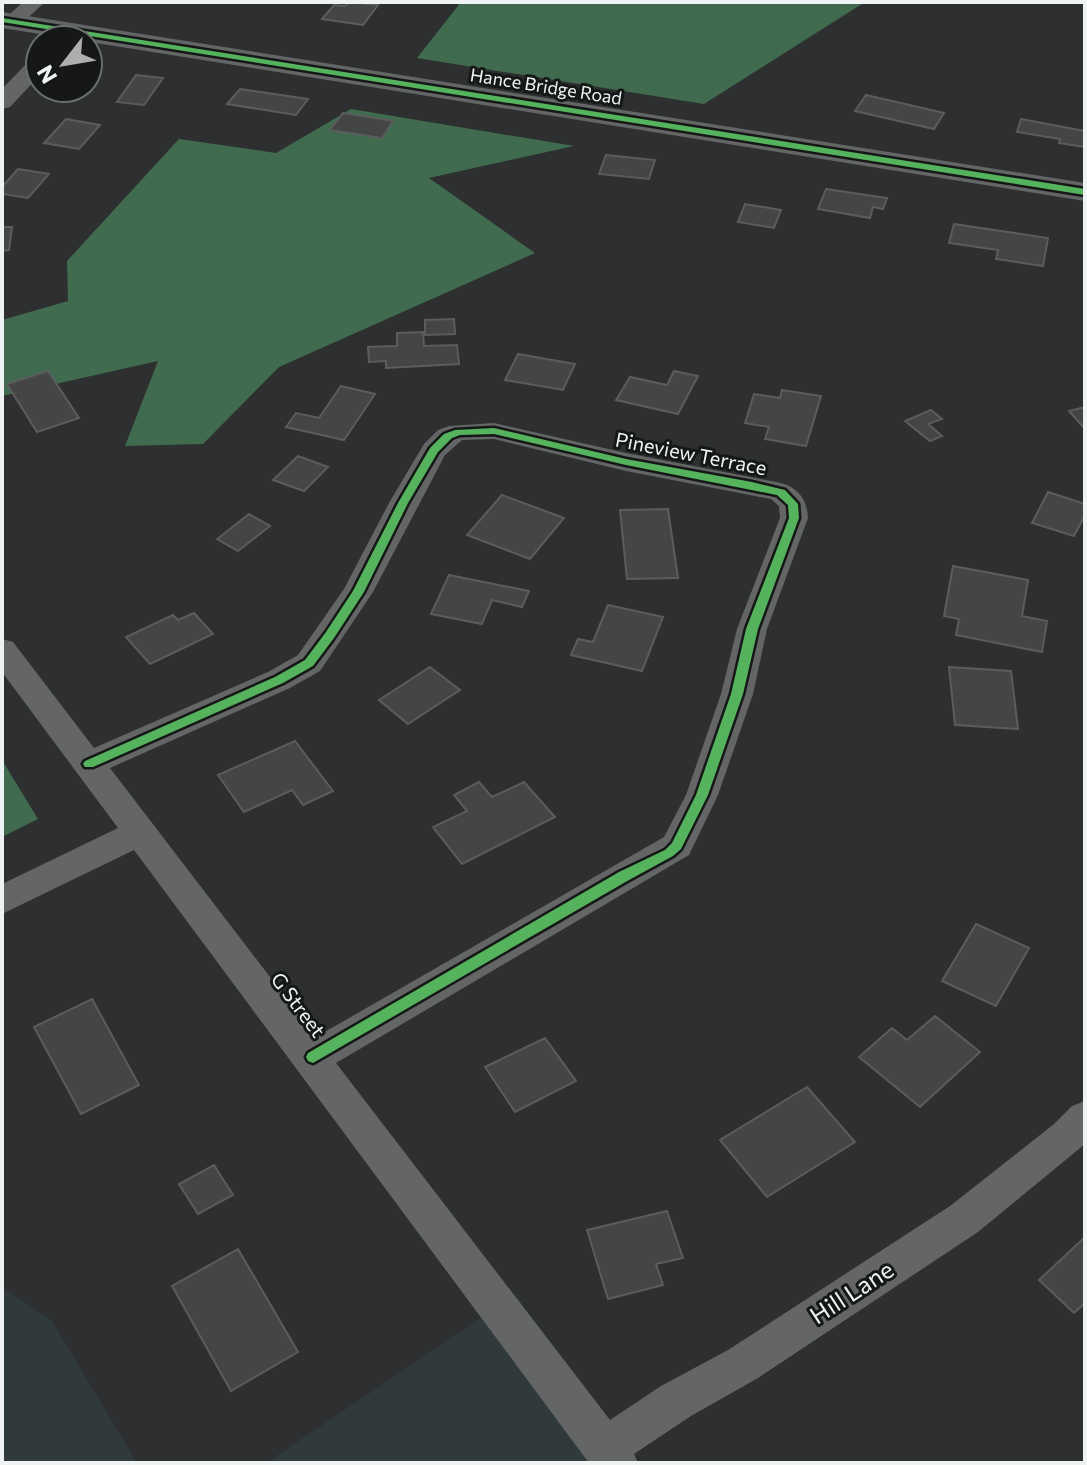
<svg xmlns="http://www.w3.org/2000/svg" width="1087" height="1465" font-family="Commissioner,sans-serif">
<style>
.built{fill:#303a3c}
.forest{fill:#416b4e}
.building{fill:#444545;stroke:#5b5c5d;stroke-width:2}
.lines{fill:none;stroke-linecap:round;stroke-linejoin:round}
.minor{fill:#646666;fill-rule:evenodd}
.tertiary{fill:#646666;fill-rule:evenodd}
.cycleway-casing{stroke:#161818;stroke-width:5}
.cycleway{fill:#56b35d;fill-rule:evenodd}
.labels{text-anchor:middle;stroke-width:6;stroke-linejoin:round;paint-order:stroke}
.far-street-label{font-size:18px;fill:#f0f3f3;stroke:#161818}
.street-label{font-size:20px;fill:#f0f3f3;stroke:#161818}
.near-street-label{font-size:24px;fill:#f0f3f3;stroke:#161818}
</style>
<rect width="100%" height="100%" fill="#2d2f30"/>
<path class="built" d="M2 1287 52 1321 137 1463H2Z
M515 1295 639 1463H266Z"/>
<path class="forest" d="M461 2H865L704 104 417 58Z
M351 109 574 146 429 178 535 253 279 367 203 444 125 446 158 361 2 396V320L68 301 67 261 179 139 276 153Z
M2 760 38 819 2 837Z"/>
<path class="building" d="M349 2 378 5 363 25 322 19 334 5 345 6Z
M136 75 163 78 144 105 117 102Z
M240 89 308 99 296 115 227 104Z
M866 95 944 113 934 129 855 111Z
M343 113 393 121 382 138 330 130Z
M66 119 100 125 79 149 44 143Z
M1021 119 1085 131V147L1059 143 1060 139 1017 132Z
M606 155 655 160 649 179 599 174Z
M18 169 49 174 28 198 2 194V187Z
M826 189 887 198 883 209 873 207 870 218 818 209Z
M745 204 781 210 774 228 738 222Z
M954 224 1048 238 1043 266 996 259 998 250 949 243Z
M2 227H12L9 250 2 251Z
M454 319 455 334 425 335V320Z
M423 332 424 346 457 345 459 364 386 368V361L369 362 368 347 397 346V333Z
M518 354 575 364 563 390 505 380Z
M48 371 79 418 37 432 7 384Z
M674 371 698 376 678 414 616 400 630 377 667 385Z
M341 386 375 394 344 440 286 427 296 413 319 418Z
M782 390 821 396 806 446 765 439 769 427 745 423 754 394 780 398Z
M1085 407V429L1069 411Z
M931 410 942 419 928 424 942 436 930 441 905 421Z
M298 456 328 467 304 491 273 480Z
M1048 492 1085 504V515L1074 536 1032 523Z
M502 495 564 518 530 559 467 535Z
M668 509 678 578 627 579 620 510Z
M249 514 270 526 238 551 217 539Z
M953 566 1028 580 1022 616 1047 621 1042 652 956 635 959 619 944 616Z
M449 575 529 591 522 607 492 600 482 624 431 614Z
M608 605 663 617 642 671 571 655 578 639 593 642Z
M194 613 213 634 150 664 126 637 173 615 178 620Z
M430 667 460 690 408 724 379 700Z
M949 667 1011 671 1018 729 955 725Z
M295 741 333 791 303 805 292 790 244 812 218 775Z
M479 782 492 797 524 782 555 817 462 864 433 827 467 811 454 795Z
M976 924 1029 948 996 1006 942 981Z
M92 999 139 1085 81 1114 34 1027Z
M935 1016 980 1052 920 1107 859 1057 892 1028 907 1040Z
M545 1038 576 1081 515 1112 485 1067Z
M807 1087 855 1142 767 1197 720 1140Z
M214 1165 233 1195 198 1214 179 1184Z
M667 1211 683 1258 656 1264 663 1285 608 1299 587 1230Z
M1085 1237V1303L1074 1313 1039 1280Z
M238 1249 298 1352 231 1391 172 1286Z"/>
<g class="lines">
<path class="minor" d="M23 2H45L19 26H5L2 21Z
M40 57V75L10 107 2 109V89L32 58Z
M494 423 626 453 781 483C799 488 807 500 808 518L767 629 753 694 718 795 689 855 336 1063 610 1420 661 1386 728 1350 950 1206 1054 1124 1072 1106 1085 1101V1144L978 1232 758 1378 691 1416 634 1454 638 1463H589L134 850 2 914V884L118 828 2 672V639L13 642 94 748 268 672 298 655 344 589 389 503 424 444 438 430 449 426ZM494 439 626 471 771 499 779 506 780 518 737 629 721 694 686 795 664 837 316 1037 110 768 290 688 320 671 373 592 445 455 462 440Z"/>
<path class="tertiary" d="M2 12 1085 183V201L2 28Z"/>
<defs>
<path id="cycleway" d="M2 18 1085 189V195L2 22Z
M494 428 626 459 752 482 785 490 798 504 799 518 758 629 743 694 708 795 681 849 673 856 629 880 313 1063 308 1061 306 1057 308 1053 619 872 665 850 672 843 696 795 731 694 746 629 789 518 788 505 777 495 626 465 494 434 460 435 452 438 438 452 408 503 364 592 334 638 313 666 283 683 93 767H85L83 764 85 761 275 677 305 660 326 632 353 591 398 503 430 448 444 434 455 430Z"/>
</defs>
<use href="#cycleway" class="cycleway-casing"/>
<use href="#cycleway" class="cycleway"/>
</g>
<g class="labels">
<g class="far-street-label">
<text transform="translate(546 87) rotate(9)" y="6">Hance Bridge Road</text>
</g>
<g class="street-label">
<text transform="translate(691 454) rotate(11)" y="7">Pineview Terrace</text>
<text transform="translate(298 1005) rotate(53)" y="7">G Street</text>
</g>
<g class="near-street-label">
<text transform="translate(852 1293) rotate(-33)" y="8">Hill Lane</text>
</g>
</g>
<rect width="1087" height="1465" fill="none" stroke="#f0f3f3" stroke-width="8"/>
<g transform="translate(64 64) rotate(239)"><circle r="38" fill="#161818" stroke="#6d7070" stroke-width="2"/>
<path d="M0-6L14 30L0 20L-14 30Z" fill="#acaeaf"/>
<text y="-12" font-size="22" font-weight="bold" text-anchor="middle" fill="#f0f3f3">N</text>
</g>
</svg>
